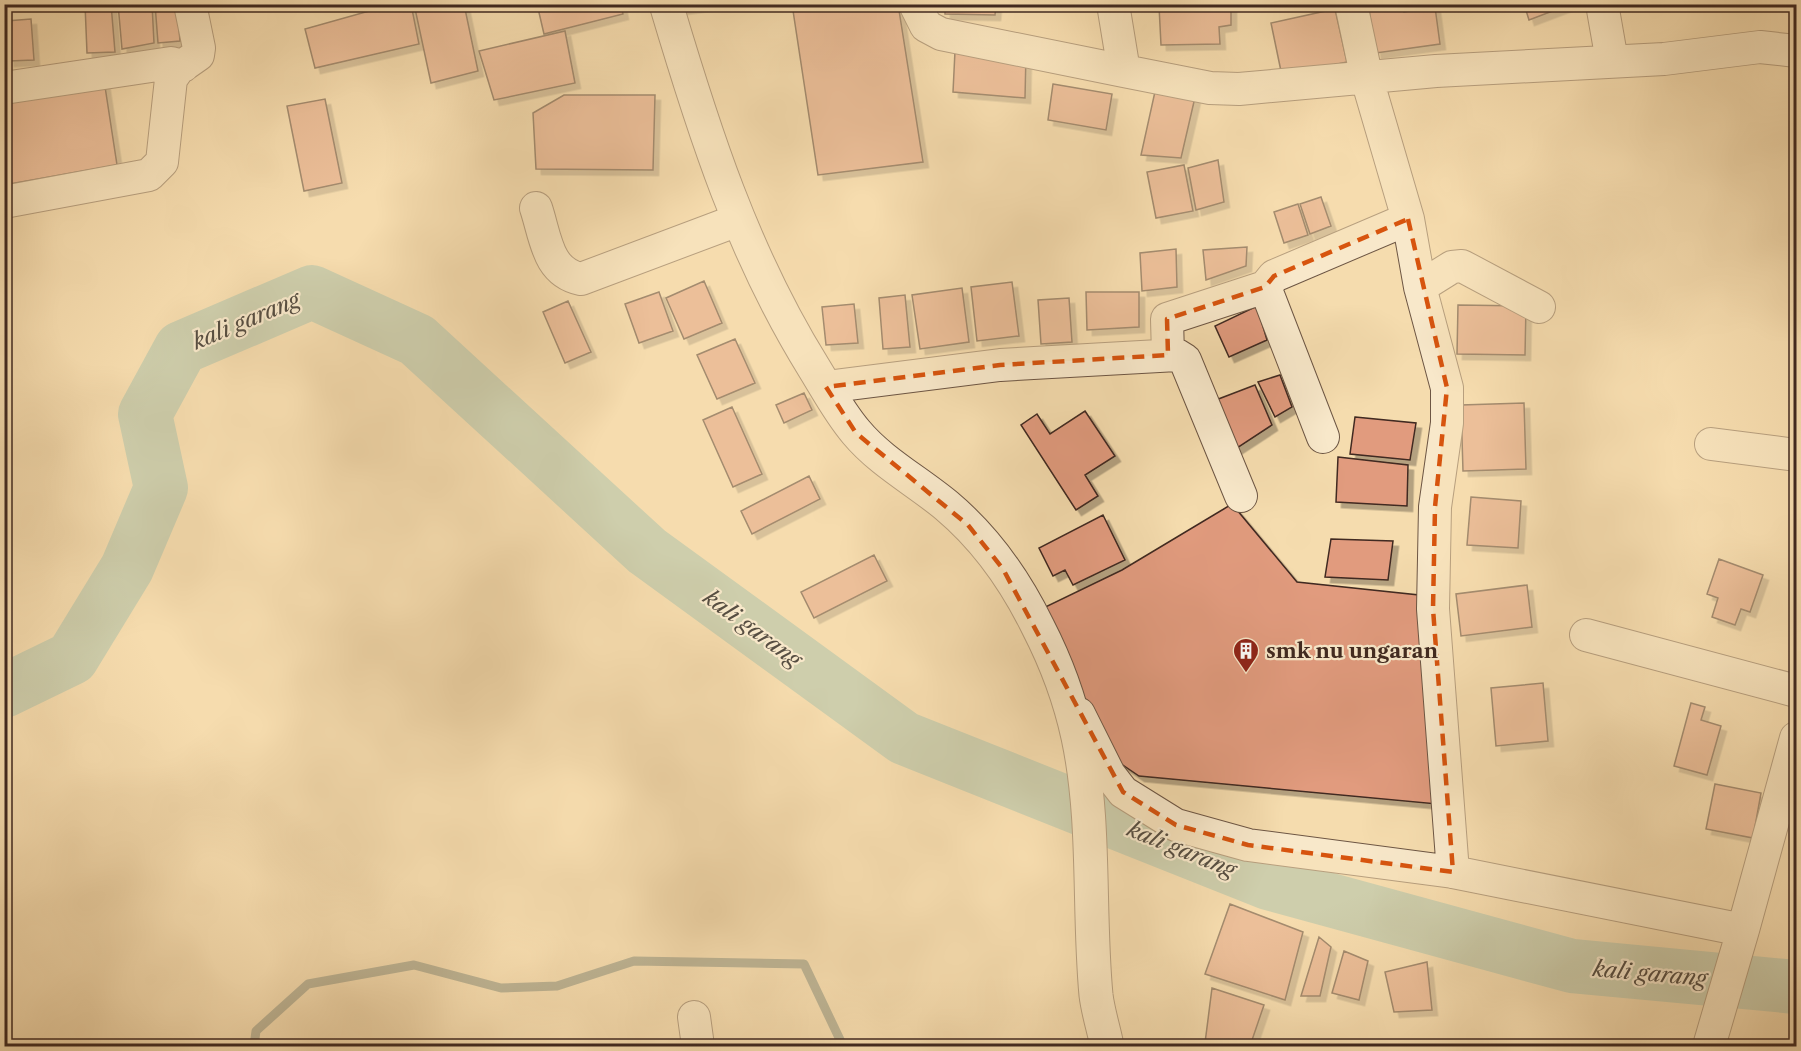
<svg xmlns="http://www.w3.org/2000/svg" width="1801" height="1051" font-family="'Libre Caslon Text',serif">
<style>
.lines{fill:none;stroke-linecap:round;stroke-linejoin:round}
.stream{stroke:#788172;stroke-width:9}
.river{stroke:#9dbca8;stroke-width:54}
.building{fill:#e19b7e;stroke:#402920;stroke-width:1.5;filter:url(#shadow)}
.minor-casing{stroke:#6d5644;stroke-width:34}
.tertiary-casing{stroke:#6d5644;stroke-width:35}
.minor{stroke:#f8e8ca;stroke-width:32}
.tertiary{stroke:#f8e8ca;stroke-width:33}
.marked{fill:none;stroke:#d7540e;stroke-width:4.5;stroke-dasharray:12 8;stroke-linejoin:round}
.labels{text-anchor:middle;stroke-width:4.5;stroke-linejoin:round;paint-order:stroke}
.poi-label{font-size:21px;font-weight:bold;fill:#402920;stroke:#f8e8ca;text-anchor:start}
.water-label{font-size:22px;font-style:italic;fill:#574e42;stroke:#f8e8ca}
</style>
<defs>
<filter id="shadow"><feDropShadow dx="5.5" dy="5.5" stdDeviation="0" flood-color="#0004"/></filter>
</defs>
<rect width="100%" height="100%" fill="#f5dcae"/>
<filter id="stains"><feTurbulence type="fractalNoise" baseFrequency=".00333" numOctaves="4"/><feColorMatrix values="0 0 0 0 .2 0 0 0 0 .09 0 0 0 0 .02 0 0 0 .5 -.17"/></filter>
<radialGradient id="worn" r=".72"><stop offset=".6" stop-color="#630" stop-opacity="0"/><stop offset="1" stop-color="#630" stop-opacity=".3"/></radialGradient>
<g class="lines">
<path class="stream" d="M254 1046 256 1031 308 984 414 965 501 988 557 986 634 961 804 964 843 1046"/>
<path class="river" d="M4 691 72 658 127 568 161 488 145 414 181 348 312 292 417 340 647 551 904 738 1268 883 1572 966 1796 987"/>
</g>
<path class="building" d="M85 4H111L115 52 87 53Z
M118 4H152L154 43 122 49Z
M155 4H177L180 41 158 43Z
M394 4H411L419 44 315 68 305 29Z
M414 4H464L478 71 431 83Z
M537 4H621L623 14 544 34Z
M672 4H716L674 10Z
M792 4H898L923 162 818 175Z
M945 4H996L995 15 945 14Z
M1175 4H1231V25L1219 27 1220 44 1161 45 1159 6Z
M1368 4H1403L1404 12 1435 7 1440 44 1376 53Z
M1524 4H1571L1529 20Z
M1335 9 1347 62 1282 76 1271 23Z
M31 19 34 60 9 61 6 21Z
M565 31 575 83 494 100 479 51Z
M955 51 1026 54 1025 98 953 92Z
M104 80 117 165 4 185V97Z
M1053 84 1112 94 1106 130 1048 120Z
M1156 87 1196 93 1181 158 1141 155Z
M564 95H655L653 170 536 169 533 113Z
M325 99 342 183 304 191 287 106Z
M1218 160 1224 202 1196 210 1188 168Z
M1184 165 1193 211 1156 218 1147 172Z
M1321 197 1331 226 1310 234 1300 204Z
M1298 204 1308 235 1284 243 1274 212Z
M1247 247 1246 266 1206 280 1203 250Z
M1176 249 1177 287 1142 291 1140 253Z
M704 281 722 323 684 339 666 298Z
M1012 282 1019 336 977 341 971 287Z
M962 288 969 342 920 349 912 295Z
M659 292 673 331 639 343 625 304Z
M1086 292H1139V327L1087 330Z
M905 295 910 347 883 349 879 298Z
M1069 298 1072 342 1041 344 1038 300Z
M568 301 591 352 565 363 543 312Z
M854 304 858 343 826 345 822 307Z
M1458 305 1526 306 1525 355 1457 354Z
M1257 306 1267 340 1229 357 1215 326Z
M735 339 755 383 717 399 697 355Z
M1280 375 1292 407 1275 417 1258 382Z
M1255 385 1272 425 1231 452 1208 403Z
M804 393 812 410 784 423 776 405Z
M1524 403 1526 469 1463 471 1461 405Z
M732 407 762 474 733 487 703 420Z
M1085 411 1115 456 1085 475 1098 496 1076 510 1021 425 1037 414 1050 434Z
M1355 417 1416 423 1410 460 1350 454Z
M1338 457 1408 465 1407 506 1336 502Z
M809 476 820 499 752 534 741 511Z
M1471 497 1521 501 1518 548 1467 545Z
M1232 504 1297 582 1419 595 1437 804 1139 776 1114 759 1037 611 1122 570Z
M1103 515 1125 560 1073 585 1065 570 1053 576 1039 548Z
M1331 539 1393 541 1388 580 1325 577Z
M874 555 887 581 814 618 801 592Z
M1719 559 1763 575 1750 612 1741 609 1735 625 1712 617 1718 598 1707 594Z
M1527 585 1532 627 1461 636 1456 594Z
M1543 683 1548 741 1496 746 1491 688Z
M1691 703 1705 707 1701 720 1721 726 1707 775 1674 766Z
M1715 784 1761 793 1753 838 1706 829Z
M1230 904 1303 932 1285 1000 1205 974Z
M1319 937 1331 947 1320 996H1301Z
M1344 951 1368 961 1359 1000 1332 993Z
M1427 962 1432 1010 1394 1012 1385 972Z
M1212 988 1264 1005 1250 1046H1217L1205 1043Z"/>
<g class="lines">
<defs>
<path id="minor" d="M915 4 926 26 941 34 1124 71
M1113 4 1124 71 1210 88 1239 89 1436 71 1664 59 1760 47 1796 51
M1351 4 1367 79 1408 219 1420 287 1447 388V423L1435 507 1433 609 1453 872
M1602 4 1612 61
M4 88 171 63 183 66
M4 202 149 175 162 162 171 79 178 69 198 55 199 48 190 4
M536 208C546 238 547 272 581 279L738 220
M1420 287 1452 267 1462 266 1539 307
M1168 355 1167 319 1265 287
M826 387 1000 365 1177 355 1185 360 1241 496
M1323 437 1265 287 1274 276 1408 219
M1711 444 1796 455
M1586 635 1796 691
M1079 714 1109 774 1123 792 1176 825 1248 845 1453 872 1743 930 1796 738
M694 1017 698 1046
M1709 1046 1743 930"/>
<path id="tertiary" d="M666 4C704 132 743 254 814 368 827 389 839 412 856 432 881 462 917 481 947 506 985 538 1016 582 1038 627 1055 660 1070 700 1078 737 1096 821 1088 910 1096 995 1098 1012 1104 1030 1107 1046"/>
</defs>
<use href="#minor" class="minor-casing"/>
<use href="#tertiary" class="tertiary-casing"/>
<use href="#minor" class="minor"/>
<use href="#tertiary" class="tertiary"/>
</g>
<path d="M0 0H1801V1051H0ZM1408 219 1447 388 1435 507 1433 609 1453 872 1248 845 1176 825 1123 792 1003 569 968 525 856 433 826 387 1000 365 1168 355 1167 319 1265 287 1274 276Z" fill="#f5dcae" fill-opacity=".55" fill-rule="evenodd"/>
<path class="marked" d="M1408 219 1447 388 1435 507 1433 609 1453 872 1248 845 1176 825 1123 792 1003 569 968 525 856 433 826 387 1000 365 1168 355 1167 319 1265 287 1274 276Z"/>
<defs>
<symbol id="building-pin" viewBox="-11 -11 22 30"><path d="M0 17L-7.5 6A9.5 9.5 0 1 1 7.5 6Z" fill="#8f2418" stroke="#f8e8ca"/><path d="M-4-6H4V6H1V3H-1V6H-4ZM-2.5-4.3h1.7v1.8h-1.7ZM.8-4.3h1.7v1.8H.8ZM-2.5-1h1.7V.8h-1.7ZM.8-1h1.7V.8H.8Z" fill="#fff"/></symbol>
</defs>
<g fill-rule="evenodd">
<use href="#building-pin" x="1231" y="636" width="30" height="40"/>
</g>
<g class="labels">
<g class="poi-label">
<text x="1266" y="658">smk nu ungaran</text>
</g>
<g class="water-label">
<text transform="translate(246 320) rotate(-23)" y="8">kali garang</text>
<text transform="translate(753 628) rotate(36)" y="8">kali garang</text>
<text transform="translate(1182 849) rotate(22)" y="8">kali garang</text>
<text transform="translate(1650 973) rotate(5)" y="8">kali garang</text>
</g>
</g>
<rect width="1801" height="1051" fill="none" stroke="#f5dcae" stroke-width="24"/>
<rect x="6" y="6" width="1789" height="1039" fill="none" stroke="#402920" stroke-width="3"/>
<rect x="12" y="12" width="1777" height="1027" fill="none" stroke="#402920" stroke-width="1.5"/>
<rect width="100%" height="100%" filter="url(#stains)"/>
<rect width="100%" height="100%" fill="url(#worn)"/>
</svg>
